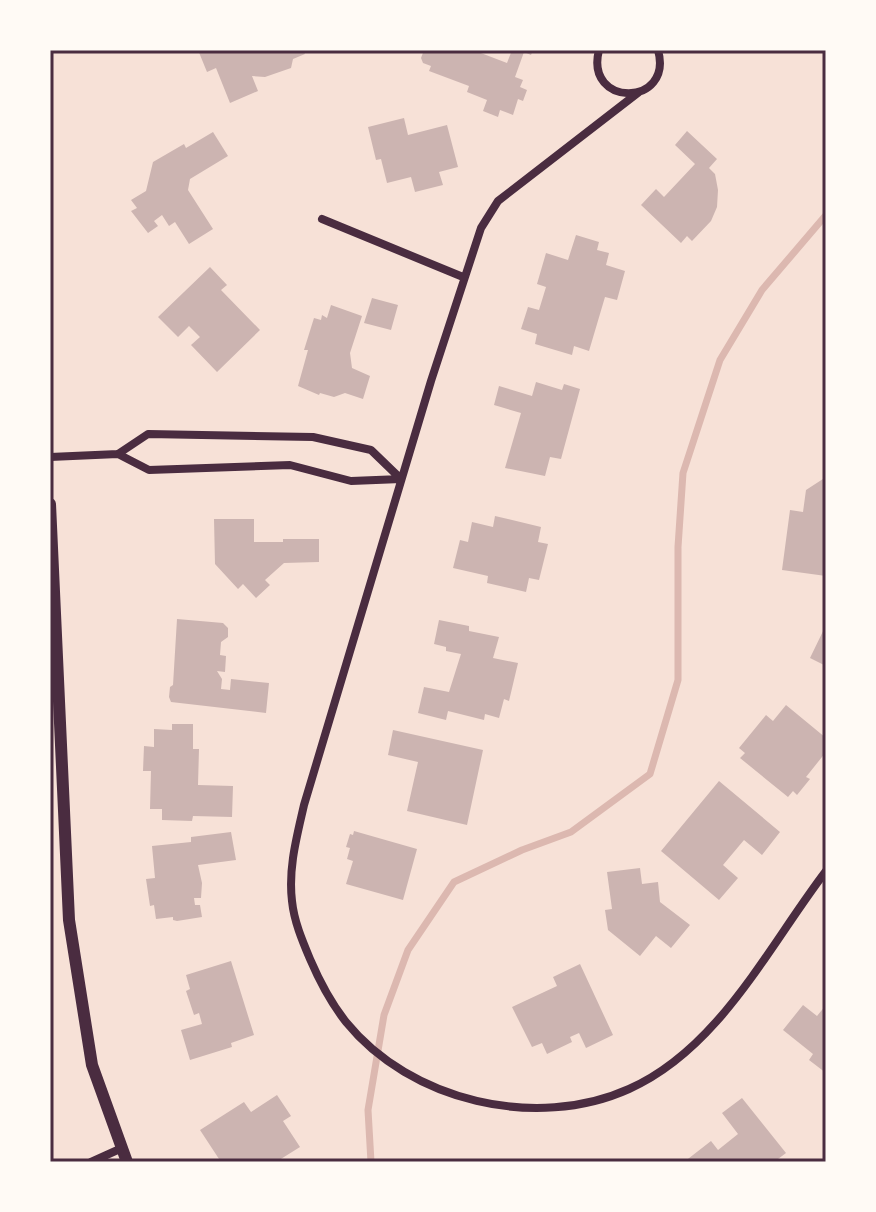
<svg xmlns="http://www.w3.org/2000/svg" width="876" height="1212" font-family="'Asap Condensed',sans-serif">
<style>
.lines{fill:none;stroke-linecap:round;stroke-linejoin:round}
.stream{stroke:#dcb8b0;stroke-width:7}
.building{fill:#ccb4b1}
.minor{stroke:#4a2c40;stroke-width:8}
.tertiary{stroke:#4a2c40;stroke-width:12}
.neatline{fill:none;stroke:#4a2c40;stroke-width:3}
</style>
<rect width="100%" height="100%" fill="#f7e1d7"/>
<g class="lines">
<path class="stream" d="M371 1162 368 1110 384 1015 408 950 454 882 522 850 571 832 650 774 678 680V547L683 473 720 360 762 290 826 215"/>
</g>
<path class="building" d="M198 50H303L305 54 293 59 291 68 265 77 252 76 258 91 230 103 216 68 207 72Z
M424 50H473L507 63 512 50H533L531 55 524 52 515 77 523 80 520 87 527 90 523 101 518 99 513 115 500 110 498 117 483 111 487 100 467 92 469 86 429 71 431 66 423 63 421 58Z
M404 118 408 135 447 125 458 167 439 172 443 185 415 192 411 177 387 183 381 159 376 160 368 127Z
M687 131 717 159 709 168 715 174 718 190 717 207 711 221 692 241 687 236 681 243 641 205 656 189 664 197 695 164 675 145Z
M213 132 228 156 190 179 188 190 213 229 189 244 175 222 169 226 162 215 154 221 158 226 148 233 131 211 137 208 131 200 146 191 153 162 184 144 186 148Z
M576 235 599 242 597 250 609 253 606 265 625 271 617 300 605 297 589 351 574 346 572 355 535 344 537 334 521 329 528 307 539 310 546 287 537 284 546 253 568 260Z
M210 267 227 285 221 290 260 330 217 372 191 345 200 337 189 326 178 337 158 317Z
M372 298 398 305 391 330 364 323Z
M331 305 362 316 350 353 352 368 370 376 363 399 345 393 334 397 320 393 319 395 298 386 308 350H304L314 318 321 320 322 315 327 318Z
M536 382 562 390 564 384 580 389 561 459 550 457 545 476 505 468 521 413 494 405 499 386 532 396Z
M826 477V576L782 570 790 510 803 512 806 490Z
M495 516 541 527 538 542 548 544 539 580 529 578 526 592 487 583 488 576 453 568 460 540 468 542 472 522 493 527Z
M214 519H254V542H283V539H319V562L284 563 265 580 270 585 256 598 243 584 238 589 215 564Z
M177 619 223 623 228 628V637L221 642 220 655 226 656 225 672 217 671 222 679 221 689 230 690 231 679 269 683 266 713 171 702 169 697 170 687 173 685Z
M439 620 469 626V631L499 637 493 658 518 663 509 701 504 699 499 718 485 714 484 720 448 711 446 720 418 713 424 687 449 692 461 654 446 651V647L434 644Z
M826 625V666L810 658Z
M786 705 826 738V752L806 777 810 779 797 795 793 791 788 797 740 758 745 753 739 748 766 715 773 721Z
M172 724H193V749H199L198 785 233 786 232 817 193 816 192 821 162 820V809H150L151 771H143L144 746 154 747V729L172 730Z
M393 730 483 750 467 825 407 811 418 762 388 755Z
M719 781 780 832 762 855 744 840 723 865 738 878 719 900 661 851Z
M354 831 417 849 403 900 346 884 353 861 347 859 350 848 346 847 350 834 353 835Z
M231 832 236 860 198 865 202 883 201 898H194L195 905H200L202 917 177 921 173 920V917L156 919 154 905 150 906 146 879 155 878 152 846 191 842V837Z
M640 868 642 884 658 882 660 902 690 925 671 948 656 936 640 956 608 930 605 910 612 909 607 872Z
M231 961 254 1035 231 1043 232 1047 190 1060 181 1030 202 1024 199 1013 194 1015 186 991 190 989 186 975Z
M580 964 613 1035 586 1048 579 1033 570 1037 572 1042 547 1054 542 1043 532 1047 512 1007 557 986 553 977Z
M803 1005 817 1016 826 1005V1073L809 1060 813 1054 783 1030Z
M277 1095 291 1116 283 1121 300 1147 276 1162H221L200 1130 244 1102 251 1112Z
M742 1098 786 1153 778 1159 780 1162H684L711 1141 718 1150 738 1134 722 1113Z"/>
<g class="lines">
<path class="minor" d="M599 50C584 108 674 107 658 50
M639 92 498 201 481 228 431 381 304 805C297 836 288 868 292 901 294 921 302 940 310 959 319 980 331 1003 346 1022 410 1101 536 1131 629 1089 719 1049 768 947 826 871
M322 219 463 277
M118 454 148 434 313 437 371 450 401 479
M118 454 149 470 290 465 351 481 401 479
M50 457 118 454
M91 1162 122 1148"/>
<path class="tertiary" d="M50 504 69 920 92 1065 127 1162"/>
</g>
<rect width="876" height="1212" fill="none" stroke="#fffaf5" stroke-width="104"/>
<rect x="52" y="52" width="772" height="1108" class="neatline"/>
</svg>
